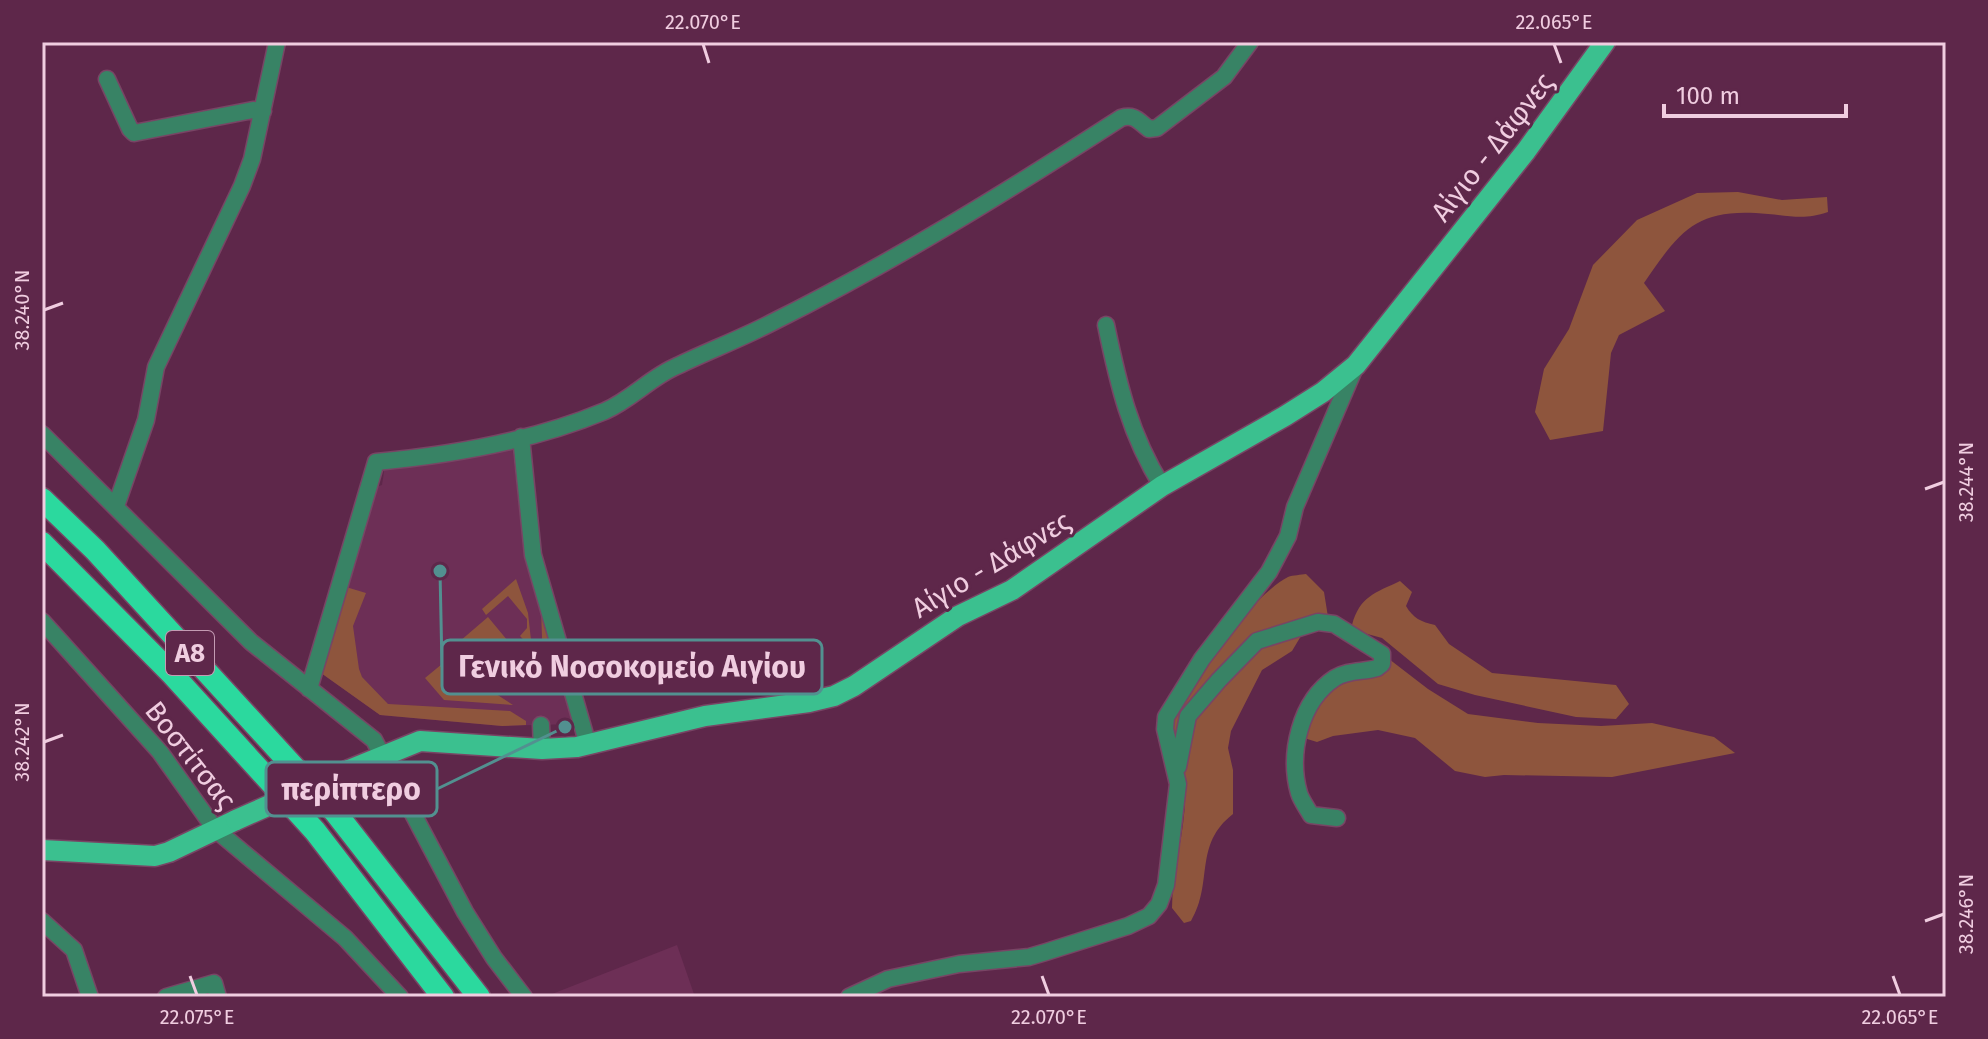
<svg xmlns="http://www.w3.org/2000/svg" width="1988" height="1039" font-family="'Fira Sans',sans-serif">
<style>
.built{fill:#6d2f56}
.green{fill:#8e553d}
.lines{fill:none;stroke-linecap:round;stroke-linejoin:round}
.minor-casing{stroke:#784565;stroke-width:19}
.major-casing{stroke:#784565;stroke-width:23}
.highway-casing{stroke:#784565;stroke-width:25}
.minor{stroke:#388365;stroke-width:16}
.major{stroke:#3bc08f;stroke-width:20}
.highway{stroke:#2bd99e;stroke-width:22}
.major-bridge-casing{stroke:#784565;stroke-width:23;stroke-linecap:butt}
.major-bridge{stroke:#3bc08f;stroke-width:20}
.ticks{fill:none;stroke:#f0cde0;stroke-width:3}
.labels{text-anchor:middle;stroke-width:6;stroke-linejoin:round;paint-order:stroke}
.shield{fill:#5e274a;stroke:#c49bb3;stroke-width:2}
.shield-label{font-size:26px;font-weight:bold;fill:#f0cde0}
.street-label{font-size:28px;fill:#f0cde0;stroke:#5e274a}
.leader{fill:none;stroke:#529090;stroke-width:3}
.callout-dot{fill:#529090;stroke:#5e274a;stroke-width:3}
.callout{fill:#5e274a;stroke:#529090;stroke-width:3}
.callout-label{font-size:30px;text-anchor:middle;font-weight:bold;fill:#f0cde0}
.neatline{fill:none;stroke:#f0cde0;stroke-width:3}
.ticks-label{font-size:20px;text-anchor:middle;fill:#f0cde0}
</style>
<rect width="100%" height="100%" fill="#5e274a"/>
<path class="built" d="M512 444 525 555 574 724 502 726 380 715 321 673 376 487 382 485 384 472 382 468Z
M677 945 695 997H553L552 994Z"/>
<path class="green" d="M1738 192 1782 200 1827 197 1828 212C1805 220 1792 216 1768 214 1697 207 1681 229 1644 283L1665 311 1619 335 1611 353 1603 431 1550 440 1535 412 1544 369 1569 329 1593 265 1637 220 1697 193Z
M1306 574 1324 592 1328 617 1304 631 1292 651 1262 670 1231 731 1228 748 1233 770V814C1193 845 1214 882 1191 921L1184 923 1172 908C1172 869 1186 831 1185 792 1184 768 1168 743 1173 719 1180 686 1257 592 1288 577 1293 575 1301 575 1306 574Z
M516 579 528 613 532 649 520 636 527 628V619L508 596 486 615 482 609Z
M1400 581 1412 592 1406 606C1413 618 1421 622 1435 625L1449 644 1492 673 1616 685 1629 704 1616 719 1576 717 1475 695 1438 684 1382 638 1360 632 1352 625C1360 596 1375 593 1400 581Z
M346 587 366 593 353 626 359 669 362 677 388 704 510 711 526 721V725L502 726 380 715 321 673Z
M541 609 564 688 544 693Z
M488 617 523 659 527 672 521 681C505 681 471 654 460 641Z
M1389 659 1428 689 1468 714 1538 723 1601 726 1652 723 1714 737 1735 753 1612 777 1504 775 1485 777 1455 771 1415 738 1378 730 1333 736 1317 742 1304 738C1321 682 1340 681 1389 659Z
M442 664 452 676 470 677 513 705 444 700 425 678Z"/>
<g class="lines">
<defs>
<path id="minor" d="M107 79 130 129 134 133 253 110 263 111
M1106 325C1118 383 1130 435 1162 486
M42 434 251 642 374 740 465 912 494 958 524 997
M521 437 533 555 588 745
M116 506 146 420 156 367 242 186 252 159 277 42
M42 621 160 752 215 829 345 938 400 997
M309 689 376 462C453 455 533 441 605 411 632 399 651 377 677 366 708 351 740 339 771 323 892 263 1008 191 1121 118 1135 114 1138 121 1149 129L1157 128 1224 77 1250 42
M541 725 542 749
M1178 767 1188 716 1219 680 1257 641 1318 622 1334 624 1382 654V664L1377 668C1364 672 1347 670 1335 678 1300 701 1288 754 1299 793 1301 800 1307 808 1311 815L1337 818
M42 921 74 950 90 997
M166 997 214 983 218 997
M849 997 888 979 959 964 1029 957 1046 952 1128 926 1149 916 1159 904 1166 885 1178 784 1165 729 1166 717 1202 659 1269 572 1288 536 1295 507 1356 365"/>
<path id="major" d="M349 770 420 741 542 749 577 747 705 716 809 702 834 696 854 686 958 616 1012 590 1162 486 1285 416 1323 392 1356 365 1526 151 1605 42
M42 850 155 856 169 852 236 820"/>
<path id="highway" d="M42 499 95 550 335 812 479 997
M42 543 173 675 315 831 443 997"/>
</defs>
<use href="#minor" class="minor-casing"/>
<use href="#major" class="major-casing"/>
<use href="#highway" class="highway-casing"/>
<use href="#minor" class="minor"/>
<use href="#major" class="major"/>
<use href="#highway" class="highway"/>
<defs>
<path id="major-bridge" d="M236 820 349 770"/>
</defs>
<use href="#major-bridge" class="major-bridge-casing"/>
<use href="#major-bridge" class="major-bridge"/>
</g>
<path class="ticks" d="M703 44 709 63M1554 44 1561 63M44 310 63 303M1925 489 1944 482M44 742 63 735M1925 921 1944 914M190 976 197 995M1042 976 1049 995M1893 976 1900 995"/>
<g class="labels">
<rect class="shield" x="166" y="631" width="48" height="44" rx="6"/>
<g class="shield-label">
<text x="190" y="662">Α8</text>
</g>
<g class="street-label">
<text transform="translate(1492 147) rotate(-52)" y="10">Αίγιο - Δάφνες</text>
<text transform="translate(991 564) rotate(-31)" y="10">Αίγιο - Δάφνες</text>
<text transform="translate(191 755) rotate(52)" y="10">Βοστίτσας</text>
</g>
</g>
<path class="leader" d="M440 571L442 667M565 727L437 789"/>
<g class="callout-dot">
<circle cx="440" cy="571" r="8"/>
<circle cx="565" cy="727" r="8"/>
</g>
<g class="callout">
<rect x="442" y="640" width="380" height="54" rx="8"/>
<rect x="266" y="762" width="171" height="54" rx="8"/>
</g>
<g class="callout-label">
<text x="632" y="677">Γενικό Νοσοκομείο Αιγίου</text>
<text x="351" y="799">περίπτερο</text>
</g>
<rect width="1988" height="1039" fill="none" stroke="#5e274a" stroke-width="88"/>
<path d="M1664 104v12h182v-12" fill="none" stroke="#f0cde0" stroke-width="4"/>
<text x="1676" y="104" font-size="24" fill="#f0cde0" stroke="#5e274a" stroke-width="6" paint-order="stroke">100 m</text>
<rect x="44" y="44" width="1900" height="951" class="neatline"/>
<g class="ticks-label">
<text x="703" y="29">22.070°E</text>
<text x="1554" y="29">22.065°E</text>
<text transform="translate(22 310) rotate(-90)" y="7">38.240°N</text>
<text transform="translate(1966 482) rotate(-90)" y="7">38.244°N</text>
<text transform="translate(22 742) rotate(-90)" y="7">38.242°N</text>
<text transform="translate(1966 914) rotate(-90)" y="7">38.246°N</text>
<text x="197" y="1024">22.075°E</text>
<text x="1049" y="1024">22.070°E</text>
<text x="1900" y="1024">22.065°E</text>
</g>
</svg>
